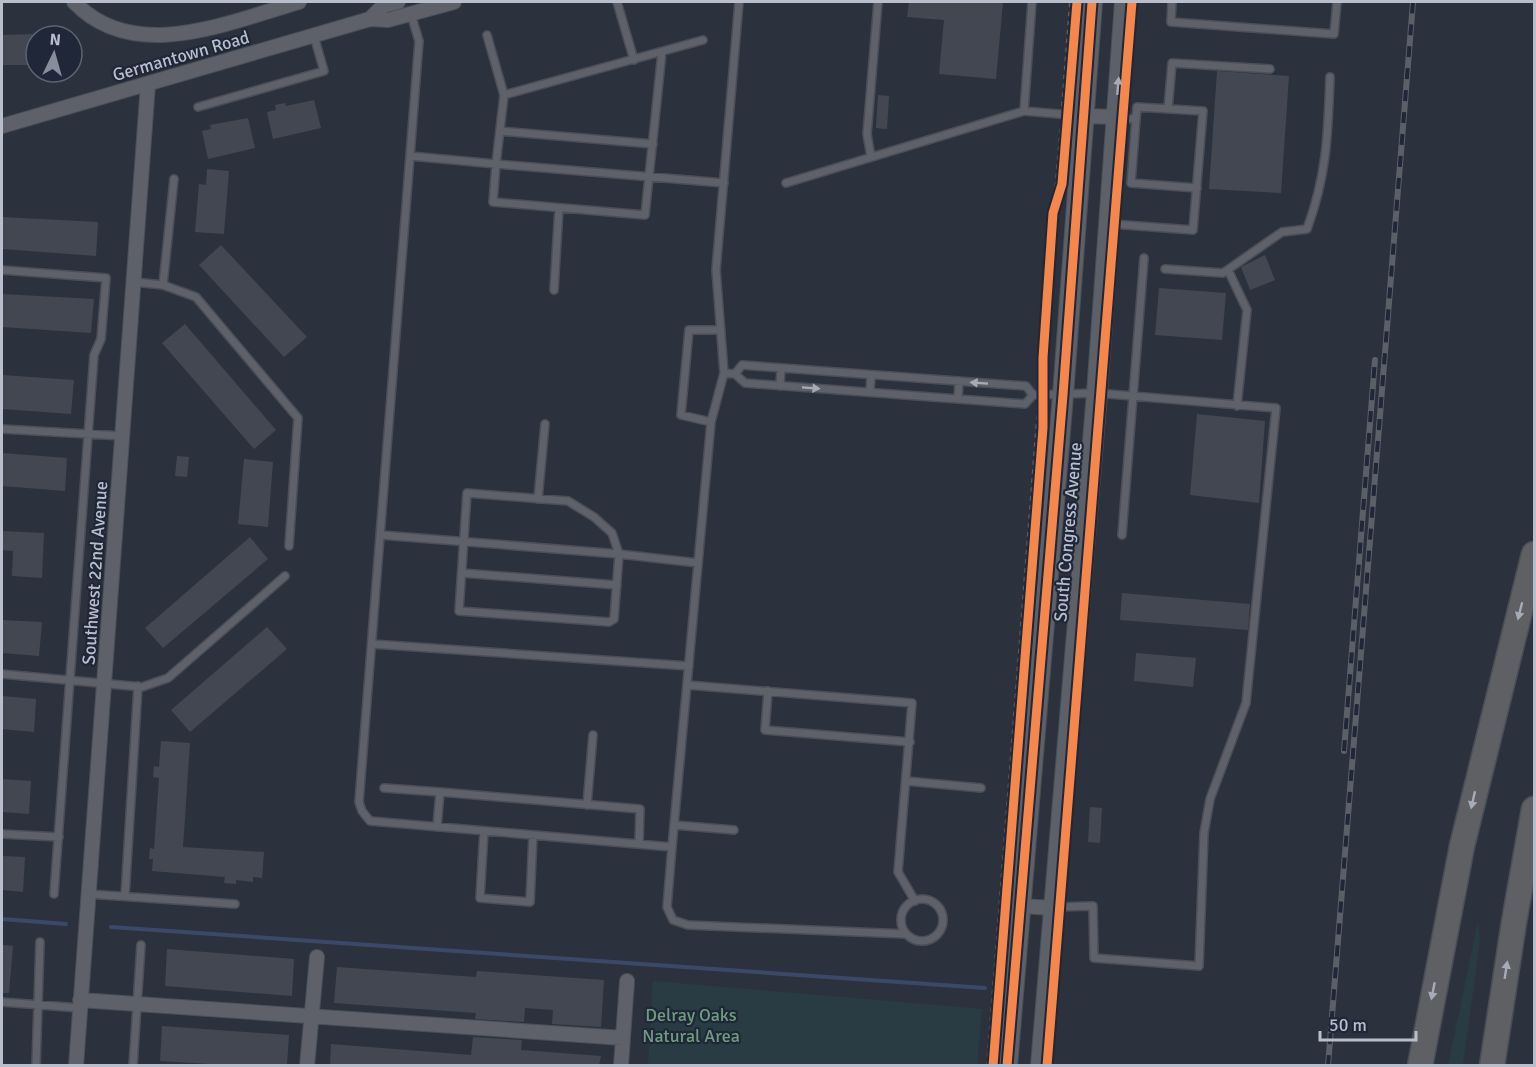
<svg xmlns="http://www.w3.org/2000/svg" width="1536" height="1067" font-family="Signika,sans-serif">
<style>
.green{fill:#293c43}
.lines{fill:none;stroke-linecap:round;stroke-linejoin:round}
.stream{stroke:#3b4968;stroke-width:4}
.building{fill:#434751}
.lane-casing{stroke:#4a4f57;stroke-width:10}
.street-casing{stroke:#4a4f57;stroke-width:16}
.secondary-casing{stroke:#4a4f57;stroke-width:22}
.highway-casing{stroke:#4a4e58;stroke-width:27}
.path{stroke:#5b6066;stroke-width:2;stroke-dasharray:4.5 4.5;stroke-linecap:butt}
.lane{stroke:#5e616a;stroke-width:7}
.street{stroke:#5e616a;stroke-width:14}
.secondary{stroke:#5c6069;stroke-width:20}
.highway{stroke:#5e6063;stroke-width:24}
.rail-casing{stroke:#5b6068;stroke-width:6}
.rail{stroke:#1f2738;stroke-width:4;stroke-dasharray:11;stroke-linecap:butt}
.cycleway-casing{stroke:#1f2738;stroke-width:13}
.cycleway{stroke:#f5874c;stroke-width:9}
.oneway{fill:#a6abb8}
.oneway2{fill:#a6abb7}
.labels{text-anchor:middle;stroke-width:4.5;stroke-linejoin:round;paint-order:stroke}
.street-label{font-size:18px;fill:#b8becc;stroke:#1f2738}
.park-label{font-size:18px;fill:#6f9d7f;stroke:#1f2738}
</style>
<rect width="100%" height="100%" fill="#2c323d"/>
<path class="green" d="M1478 922 1480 940 1463 1065H1448Z
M653 981 982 1009 977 1065H648Z"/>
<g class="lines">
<path class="stream" d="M2 919 66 924
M111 927 985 988"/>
</g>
<path class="building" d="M909 2H1003L996 79 939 74 944 20 907 17Z
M36 34V65H2V35Z
M1217 71 1289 76 1281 193 1209 189Z
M878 95 889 96 887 129 876 128Z
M314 100 321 128 273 139 267 112 276 110 275 105 285 103 286 106Z
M248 118 255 148 208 159 202 131 211 129 210 125Z
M207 169 229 171 224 234 195 232 199 184 206 185Z
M2 217 98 222 96 256 2 249Z
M221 245 307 337 284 357 199 265Z
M1265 255 1275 280 1250 290 1241 267Z
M1159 288 1226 293 1222 340 1155 335Z
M2 294 94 299 91 333 2 327Z
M185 324 276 430 254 449 162 343Z
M2 375 74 380 71 414 2 409Z
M1197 414 1265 421 1259 503 1190 495Z
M2 453 67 458 65 491 2 486Z
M177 456 189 457 187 477 175 476Z
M244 459 273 462 268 527 238 524Z
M2 531 44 533 42 578 12 576 13 551 2 550Z
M250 537 268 559 163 648 145 628Z
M1122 593 1250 604 1248 630 1120 620Z
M2 620 42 622 39 656 2 653Z
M267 627 287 649 190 732 171 710Z
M1136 653 1196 658 1193 687 1134 681Z
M2 696 36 699 34 732 2 729Z
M161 741 190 743 183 847 264 852 262 878 253 877V882L236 880V884L224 883 225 877 152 871 153 859H149L150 848 154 849 159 778 153 777 154 766 159 767Z
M2 779 31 781 29 814 2 812Z
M1090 807 1102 808 1100 843 1088 842Z
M2 856 25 857 23 892 2 890Z
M3 945 13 946 9 993H2Z
M167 949 294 959 292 996 165 986Z
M337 967 476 977 477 971 604 980 601 1027 552 1024 553 1010 525 1008 524 1022 475 1019 476 1013 334 1003Z
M162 1026 289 1035 287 1065H226L160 1061Z
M473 1037 522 1040 521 1050 601 1056 599 1065H330L331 1044 471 1055Z"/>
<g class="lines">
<defs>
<path id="lane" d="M617 2 634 60
M739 2 716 270 724 373 735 374 745 383 1025 404 1033 395 1097 393 1276 408 1246 703 1210 799 1204 833 1199 966 1094 958 1093 906 1056 907
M1172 2 1171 22 1334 34 1337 2
M411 14 419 41 410 156 496 164 493 202 645 215 662 52
M487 35 504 95
M703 40 504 95 496 164 724 183
M198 107 324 71 314 36
M1168 109 1172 63 1270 69
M1024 111 1032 2
M1117 118 1136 119 1131 183 1197 188
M500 131 653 144
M410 156 359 802 362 811 370 821 672 847 711 422
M871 157 867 134 878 2
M786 183 1024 111 1082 116
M1112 224 1193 230 1203 111 1137 107 1136 119
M1165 269 1223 273 1282 232 1307 229C1327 175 1328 133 1330 77
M2 270 106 278 101 339 94 355 54 894
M1228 270 1247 310 1237 406
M134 282 163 285 196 297 298 418 289 546
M163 285 174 179
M554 290 559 208
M721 330H689L681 415 711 422 724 373
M735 374 742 365 1026 386 1033 395
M780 386 781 368
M870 392 871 375
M958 399 959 381
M2 429 123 436
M467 493 568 501 594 517 612 533 619 554 614 619 609 622 459 611Z
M538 499 545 424
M381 535 619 554 698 563
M1122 535 1144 258
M462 573 617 585
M372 644 689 666
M2 674 142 687 168 678 285 576
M687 685 912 703 898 872 915 901
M768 691 765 730 910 742
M906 781 981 788
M384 788 440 792
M587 805 593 735
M674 825 734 830
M437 827 440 792 640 809 639 844
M484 831 480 898 530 902 533 835
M2 834 59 837
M672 847 667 907 673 920 688 925 906 934
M88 894 235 904
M125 896 138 686
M901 920a21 21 0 1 1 42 0a21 21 0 1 1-42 0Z
M2 1002 80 1008
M36 1066 40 942
M133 1066 141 945"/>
<path id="street" d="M74 2C134 65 229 22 299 2
M370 19 383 6 398 2
M1084 116 1115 117
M2 126 370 19 388 20 454 2
M1020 906 1054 908
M80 1000 623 1038
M76 1066 148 84
M307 1066 317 957
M621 1066 627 981"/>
<path id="secondary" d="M1007 1066 1063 395 1092 2
M1041 1066 1097 393 1125 2"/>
<path id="highway" d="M1420 1066 1462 846 1534 554
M1492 1066 1514 922 1534 809"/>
</defs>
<use href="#lane" class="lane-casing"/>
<use href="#street" class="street-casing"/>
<use href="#secondary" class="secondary-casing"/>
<use href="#highway" class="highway-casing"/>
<path class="path" d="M1062 106 1070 2
M1038 384 1061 124
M987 1066 1038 405"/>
<use href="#lane" class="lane"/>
<use href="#street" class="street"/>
<use href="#secondary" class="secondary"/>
<use href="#highway" class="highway"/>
<defs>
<path id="rail" d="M1344 751 1375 360
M1328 1066 1413 2"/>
</defs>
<use href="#rail" class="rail-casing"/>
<use href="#rail" class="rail"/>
<defs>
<path id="cycleway" d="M993 1066 1043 428V358L1053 213 1062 184 1077 2
M1007 1066 1063 395 1092 2
M1047 1066 1132 2"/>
</defs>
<use href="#cycleway" class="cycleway-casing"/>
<use href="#cycleway" class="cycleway"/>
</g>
<defs><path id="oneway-solid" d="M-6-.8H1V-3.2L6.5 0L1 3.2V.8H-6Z" transform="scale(1.5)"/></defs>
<g class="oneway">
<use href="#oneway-solid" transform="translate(1118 86) rotate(-85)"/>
<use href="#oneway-solid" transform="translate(979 383) rotate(-176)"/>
<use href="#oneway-solid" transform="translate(811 388) rotate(4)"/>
</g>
<g class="oneway2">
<use href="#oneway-solid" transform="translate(1520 611) rotate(104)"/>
<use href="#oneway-solid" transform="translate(1473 800) rotate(103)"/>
<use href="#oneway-solid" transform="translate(1506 970) rotate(-81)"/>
<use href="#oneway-solid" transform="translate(1433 991) rotate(101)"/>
</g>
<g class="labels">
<g class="street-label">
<text transform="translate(181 56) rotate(-16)" y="6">Germantown Road</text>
<text transform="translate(1068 532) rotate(-85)" y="6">South Congress Avenue</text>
<text transform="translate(95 573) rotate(-86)" y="6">Southwest 22nd Avenue</text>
</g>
<g class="park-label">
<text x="691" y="1021">Delray Oaks<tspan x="691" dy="21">Natural Area</tspan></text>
</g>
</g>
<rect width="1536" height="1067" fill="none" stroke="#b8becc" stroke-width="6"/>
<g transform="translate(54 54) rotate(5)"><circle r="28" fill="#1f2738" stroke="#5c6373" stroke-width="1.5"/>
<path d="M0-4.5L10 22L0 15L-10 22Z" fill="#878d9a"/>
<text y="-9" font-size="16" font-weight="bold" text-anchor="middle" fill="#b8becc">N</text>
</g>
<path d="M1320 1031v9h96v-9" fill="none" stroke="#b8becc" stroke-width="3"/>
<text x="1329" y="1031" font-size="18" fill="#b8becc" stroke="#1f2738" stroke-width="4.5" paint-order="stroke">50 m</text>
</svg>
